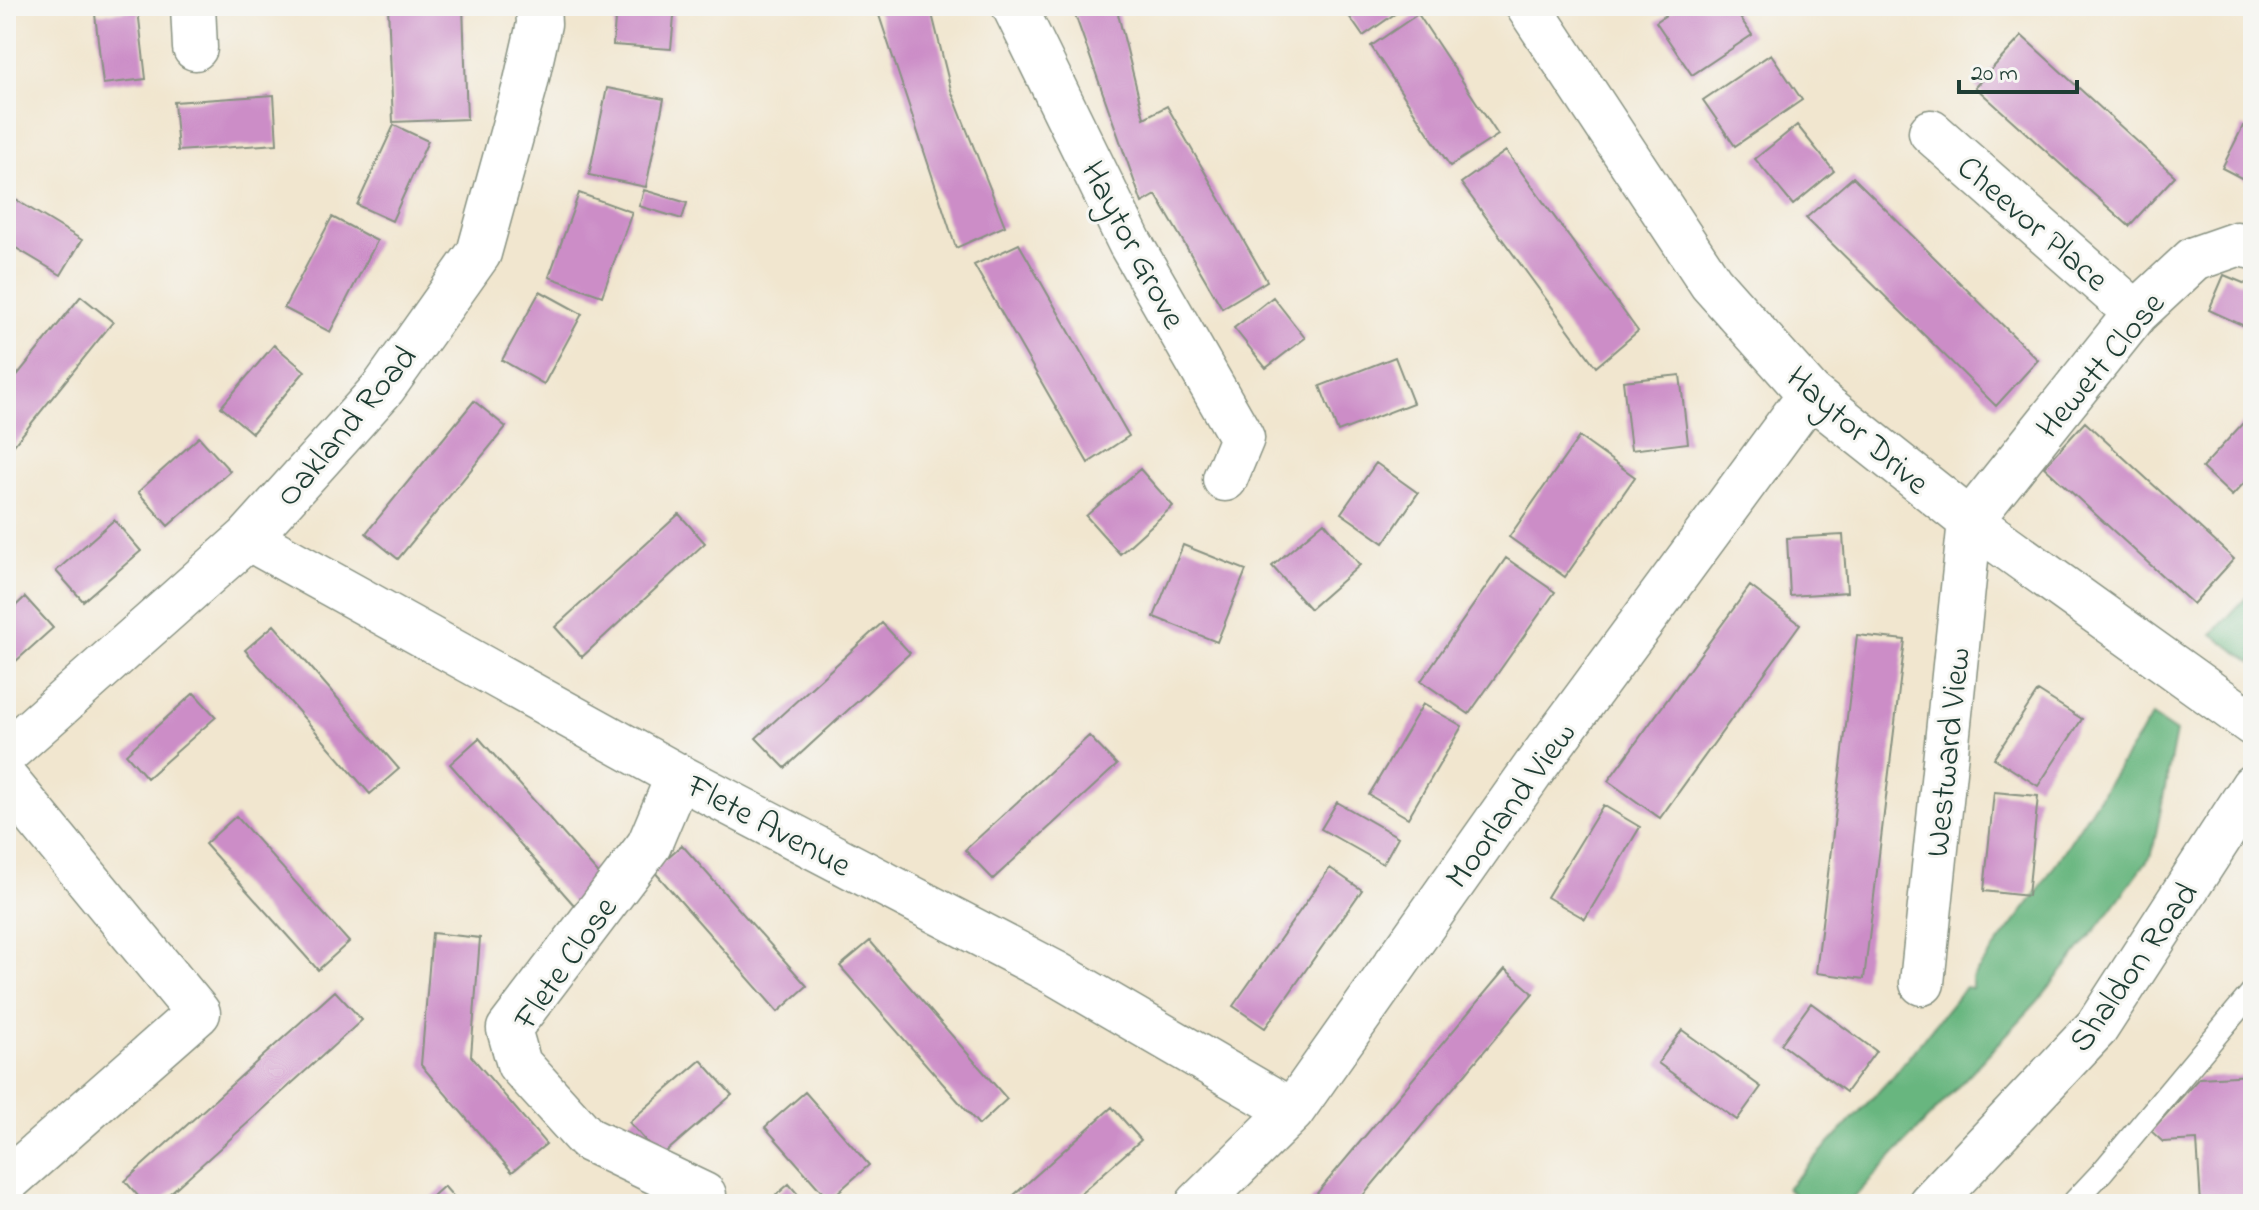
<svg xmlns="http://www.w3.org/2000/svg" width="2259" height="1210" font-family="'Indie Flower',sans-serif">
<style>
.forest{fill:#68b67f;stroke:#447a5a;stroke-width:2}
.building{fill:#cc8dc7}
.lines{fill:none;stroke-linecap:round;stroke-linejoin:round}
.lane-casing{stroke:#889282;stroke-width:25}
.street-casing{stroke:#889282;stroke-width:47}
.secondary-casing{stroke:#889282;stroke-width:47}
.lane{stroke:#fff;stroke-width:22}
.street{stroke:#fff;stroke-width:44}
.secondary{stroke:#fff;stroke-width:44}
.labels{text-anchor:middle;stroke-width:6;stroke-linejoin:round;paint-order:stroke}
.street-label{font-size:34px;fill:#1f3d34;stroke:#f6f6f2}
</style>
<rect width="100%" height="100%" fill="#f6f6f2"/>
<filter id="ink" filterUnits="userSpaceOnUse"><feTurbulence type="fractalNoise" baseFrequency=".0125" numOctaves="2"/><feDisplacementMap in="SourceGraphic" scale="16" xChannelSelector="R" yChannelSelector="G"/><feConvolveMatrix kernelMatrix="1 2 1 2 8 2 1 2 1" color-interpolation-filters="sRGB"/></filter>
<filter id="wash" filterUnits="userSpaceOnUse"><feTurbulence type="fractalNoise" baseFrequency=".006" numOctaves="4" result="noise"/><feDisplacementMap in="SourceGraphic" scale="32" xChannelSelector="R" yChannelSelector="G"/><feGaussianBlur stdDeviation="1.8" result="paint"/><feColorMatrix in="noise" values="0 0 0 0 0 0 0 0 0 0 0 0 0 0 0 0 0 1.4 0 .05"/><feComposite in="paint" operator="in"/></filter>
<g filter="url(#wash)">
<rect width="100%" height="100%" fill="#f1e6cf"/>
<path class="forest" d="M2253 590V663L2212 634Z
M2152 716 2176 732 2152 854 2098 927 2037 1002 1848 1204H1805L1787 1188 1894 1075 1965 987 1972 988V978L2034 897Z"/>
<g id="blocks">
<path class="building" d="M388 6H463L467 119 393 122Z
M616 6H675L671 49 613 45Z
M876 6H930L951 90 1005 226 956 248Z
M1072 6H1116L1144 118 1167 106 1267 281 1222 308 1156 195 1142 203Z
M1342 6H1406L1363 36Z
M1679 6H1732L1752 35 1692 75 1656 22Z
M138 10 146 79 103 84 95 14Z
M1418 14 1498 135 1450 166 1371 46Z
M2022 36 2175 176 2129 226 1975 87Z
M1771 54 1802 100 1735 146 1703 100Z
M607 88 664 99 646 187 589 175Z
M274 95 277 144 178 151 174 102Z
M394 125 428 141 392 221 357 205Z
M1797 125 1834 171 1793 205 1755 159Z
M2243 126 2253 131V184L2222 168Z
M1506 151 1638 331 1596 367 1461 183Z
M1853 177 2038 360 1996 406 1806 218Z
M644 190 687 203 682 219 639 206Z
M579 193 632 212 602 296 549 277Z
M8 195 82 240 61 275 6 242Z
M332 217 377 241 330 332 284 308Z
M1019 244 1129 436 1088 463 974 265Z
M2224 275 2253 287V330L2209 310Z
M540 291 582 314 544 384 502 360Z
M81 296 113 322 6 455V389Z
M1273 297 1305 338 1266 368 1234 328Z
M274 345 305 371 252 433 221 407Z
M1395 357 1413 403 1338 432 1320 386Z
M1680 375 1688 443 1631 450 1623 381Z
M474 401 506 427 398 559 366 533Z
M2253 412V473L2232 496 2202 468Z
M2085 422 2234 559 2193 604 2044 467Z
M199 437 230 471 168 526 138 492Z
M1579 437 1635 477 1565 577 1509 537Z
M1376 463 1418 493 1384 543 1341 513Z
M1140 469 1173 506 1120 554 1086 516Z
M679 514 705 543 582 657 555 627Z
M114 520 141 551 83 601 56 571Z
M1324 522 1360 565 1310 609 1272 566Z
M1843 535 1847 592 1790 596 1787 538Z
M1183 545 1246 570 1217 642 1154 617Z
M1506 558 1555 592 1469 714 1421 681Z
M1750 586 1800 624 1660 818 1608 781Z
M25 597 53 628 6 670V615Z
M882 623 910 653 785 768 756 738Z
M274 625 399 769 370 794 245 650Z
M1857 635 1905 640 1864 979 1816 973Z
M2038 691 2082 719 2038 786 1994 758Z
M194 693 216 717 147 778 126 754Z
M1423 704 1462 726 1408 818 1369 795Z
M1089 736 1117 765 993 879 965 850Z
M479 738 603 879 574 905 450 764Z
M1994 792 2038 796 2028 896 1984 891Z
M1337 802 1398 837 1383 864 1321 829Z
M1603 805 1640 827 1585 919 1547 897Z
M236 816 349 942 318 970 205 844Z
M682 845 807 986 778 1012 653 870Z
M1330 868 1362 890 1265 1028 1233 1006Z
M432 933 480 938 471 1056 546 1144 512 1172 421 1065Z
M870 941 1007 1099 979 1125 840 966Z
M1505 969 1533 993 1356 1204H1308Z
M335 991 362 1020 158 1204H145L125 1181Z
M1811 1003 1876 1051 1846 1092 1781 1044Z
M1682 1030 1761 1087 1737 1120 1658 1063Z
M701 1060 732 1095 660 1157 629 1122Z
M2253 1075V1204H2201L2197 1140 2163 1142 2151 1131 2199 1078Z
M805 1092 869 1165 829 1200 765 1127Z
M1112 1107 1141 1140 1069 1204H1004Z
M789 1184 806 1204H766Z
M444 1186 460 1204H424Z"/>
</g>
</g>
<g filter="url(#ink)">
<use href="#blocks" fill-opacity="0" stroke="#889282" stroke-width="2"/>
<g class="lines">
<defs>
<path id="lane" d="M2072 1204 2102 1172 2253 991"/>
<path id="street" d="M193 6 195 48
M1014 6 1130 243 1242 438 1225 479
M1528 6 1711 283 1810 394 1970 521 2253 724
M1931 132 2136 313
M248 538 678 776 1055 973 1292 1111
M6 753 248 538 384 387 479 253 525 86 539 24 538 6
M678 776 649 845 509 1029 519 1064 587 1139 704 1195 695 1204
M6 780 198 1013 6 1182
M1922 983 1970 521 2136 313 2194 259 2237 244 2253 247
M1198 1204 1292 1111 1535 767 1810 394"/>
<path id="secondary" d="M1930 1204 2097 1027 2253 786"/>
</defs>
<use href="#lane" class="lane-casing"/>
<use href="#street" class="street-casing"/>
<use href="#secondary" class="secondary-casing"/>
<use href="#lane" class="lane"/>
<use href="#street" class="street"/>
<use href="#secondary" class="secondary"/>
</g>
</g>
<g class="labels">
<g class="street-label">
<text transform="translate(2034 222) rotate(41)" y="12">Cheevor Place</text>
<text transform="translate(1135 244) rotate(62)" y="12">Haytor Grove</text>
<text transform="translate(2099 364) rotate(-50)" y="12">Hewett Close</text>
<text transform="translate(345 425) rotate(-50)" y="12">Oakland Road</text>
<text transform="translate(1859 429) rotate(41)" y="12">Haytor Drive</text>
<text transform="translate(1946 752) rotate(-84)" y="12">Westward View</text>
<text transform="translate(1509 804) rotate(-54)" y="12">Moorland View</text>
<text transform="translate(770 824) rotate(28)" y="12">Flete Avenue</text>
<text transform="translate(564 962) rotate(-55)" y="12">Flete Close</text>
<text transform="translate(2132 966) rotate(-55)" y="12">Shaldon Road</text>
</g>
</g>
<rect width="2259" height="1210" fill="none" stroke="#f6f6f2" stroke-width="32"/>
<path d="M1959 80v12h118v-12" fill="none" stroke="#1f3d34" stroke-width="4"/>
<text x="1971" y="80" font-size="24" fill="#1f3d34" stroke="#f6f6f2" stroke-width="6" paint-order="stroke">20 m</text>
</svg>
